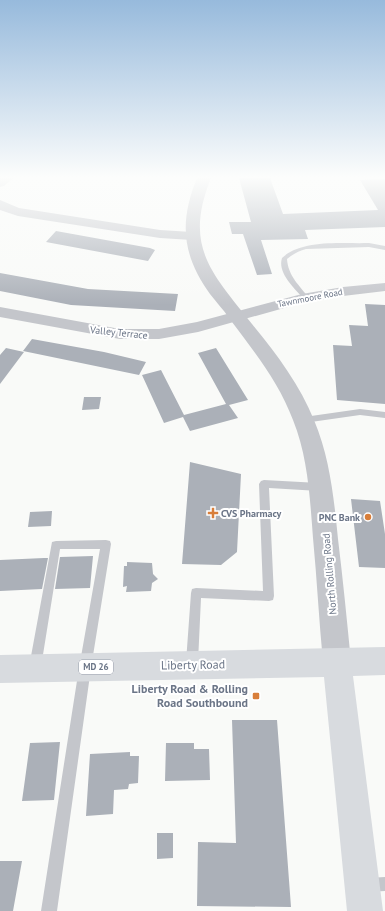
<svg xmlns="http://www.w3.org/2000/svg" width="385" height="911" font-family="'PT Sans',sans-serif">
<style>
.building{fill:#abb0b8}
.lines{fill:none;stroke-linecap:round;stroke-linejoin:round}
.service{fill:#c4c6cb;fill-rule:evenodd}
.minor{fill:#c4c6cb;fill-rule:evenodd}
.tertiary{fill:#c4c6cb;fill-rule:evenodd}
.primary{fill:#d8dbdf;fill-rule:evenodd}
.poi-dot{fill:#d87e3a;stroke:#fff;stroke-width:1.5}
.labels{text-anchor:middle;stroke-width:4;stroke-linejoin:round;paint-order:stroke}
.far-street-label{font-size:9px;fill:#6b7587;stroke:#fff}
.shield{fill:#fff;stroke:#979eab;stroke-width:1}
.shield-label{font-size:9px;font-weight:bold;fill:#6b7587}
.street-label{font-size:10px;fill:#6b7587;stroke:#fff}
.poi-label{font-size:10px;font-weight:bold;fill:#6b7587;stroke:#fff;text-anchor:start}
.near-street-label{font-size:12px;fill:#6b7587;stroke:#fff}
.near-poi-label{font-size:12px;font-weight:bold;fill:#6b7587;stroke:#fff;text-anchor:end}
</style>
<rect width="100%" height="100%" fill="#f9faf8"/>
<path class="building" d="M239 178H270L283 214 378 210 360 180 385 179V227L305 230 308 239 261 240 272 274 257 275 243 234H232L229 222H251Z
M56 231 150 248 155 250 148 261 46 242Z
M0 273 88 289 178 294 175 311 71 305 0 291Z
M365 304 385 305V404L337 400 333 345 352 346 349 325 368 326Z
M32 339 104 352 146 362 139 375 23 351Z
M6 348 24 352 0 384V355Z
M216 348 248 400 229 405 238 418 190 431 183 417 164 423 142 375 161 370 184 415 226 404 198 353Z
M84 397H101L99 409 82 410Z
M190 462 241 474 237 552 221 565 182 564Z
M351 499 380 501 385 534V568L359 567Z
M52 511 51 526 28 527 30 512Z
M93 556 90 588 55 589 60 557Z
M44 558H48L42 589 0 591V560Z
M127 562 152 563 153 574 158 579 152 583 151 591 126 592 127 586 123 587 124 566H127Z
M232 720H277L291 907 197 906 198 842 236 843Z
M60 742 54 800 22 801 30 743Z
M166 743H194V749H209L210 780 165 781Z
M130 752V756H139L138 783 129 784 128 789 114 790 113 814 86 816 90 754Z
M157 833H173V858L157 859Z
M0 861H22L13 911H0Z"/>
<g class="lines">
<path class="service" d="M369 243 385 246V250L369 247 306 249C299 251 293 254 287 259 288 276 300 286 309 298L308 299H304C295 289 277 273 282 258 302 239 343 244 369 243Z
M360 409 385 412V418L360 415 304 423 300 420 304 417Z
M264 480 319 483 322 484 324 487 322 490 319 491 269 488 274 596 273 600 269 601 201 598 198 662 196 666 192 668 188 666 186 662 191 593 192 589 196 588 263 591 259 484 261 481Z
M106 540 110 541 111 544 91 668 57 911H41L79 668 100 549H60L41 667 39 671 35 673 31 671 29 667 52 542 56 541Z
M385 877V891L368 892 363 890 361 885 363 880 368 878Z"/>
<path class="minor" d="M0 178H13L4 186 0 187Z
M0 200 19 208 160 230 192 232 197 233 198 236 197 239 192 240 160 238 18 216 0 210Z
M385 283V291L343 296 302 303 198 332 159 339H120L0 317V307L120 329H159L197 322 302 294 343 287Z"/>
<path class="tertiary" d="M197 178H211C183 247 212 273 252 324 276 353 300 385 314 420 330 458 334 499 338 539 343 580 347 621 351 662L347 672 337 676 327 672 323 662C319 621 317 580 313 538 310 499 308 457 293 420 279 382 253 350 229 318 223 309 216 302 210 294 182 255 179 222 197 178Z"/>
<path class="primary" d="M385 647V675L353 676 383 911H347L324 677 0 683V655Z"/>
</g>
<linearGradient id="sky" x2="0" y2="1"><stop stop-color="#97badc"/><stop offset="0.58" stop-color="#fcfdfc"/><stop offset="1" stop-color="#fcfdfc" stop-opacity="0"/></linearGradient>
<rect width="385" height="305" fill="url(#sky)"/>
<g class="poi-dot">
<path d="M211 507h4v4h4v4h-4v4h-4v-4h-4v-4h4z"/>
<circle cx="368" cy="517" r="4"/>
<rect x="252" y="692" width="8" height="8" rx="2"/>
</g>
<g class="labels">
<g class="far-street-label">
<text transform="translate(310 298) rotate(-11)" y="3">Tawnmoore Road</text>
</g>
<rect class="shield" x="79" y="660" width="34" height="14" rx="3"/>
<g class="shield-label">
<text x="96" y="670">MD 26</text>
</g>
<g class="street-label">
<text transform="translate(119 332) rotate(6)" y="4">Valley Terrace</text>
<text transform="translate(329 574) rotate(-95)" y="4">North Rolling Road</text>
</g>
<g class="poi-label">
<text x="221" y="517">CVS Pharmacy</text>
<text x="360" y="521" text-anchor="end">PNC Bank</text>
</g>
<g class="near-street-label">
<text transform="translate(193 665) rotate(-1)" y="4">Liberty Road</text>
</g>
<g class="near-poi-label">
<text x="248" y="693">Liberty Road &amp; Rolling<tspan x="248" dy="14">Road Southbound</tspan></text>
</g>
</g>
</svg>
